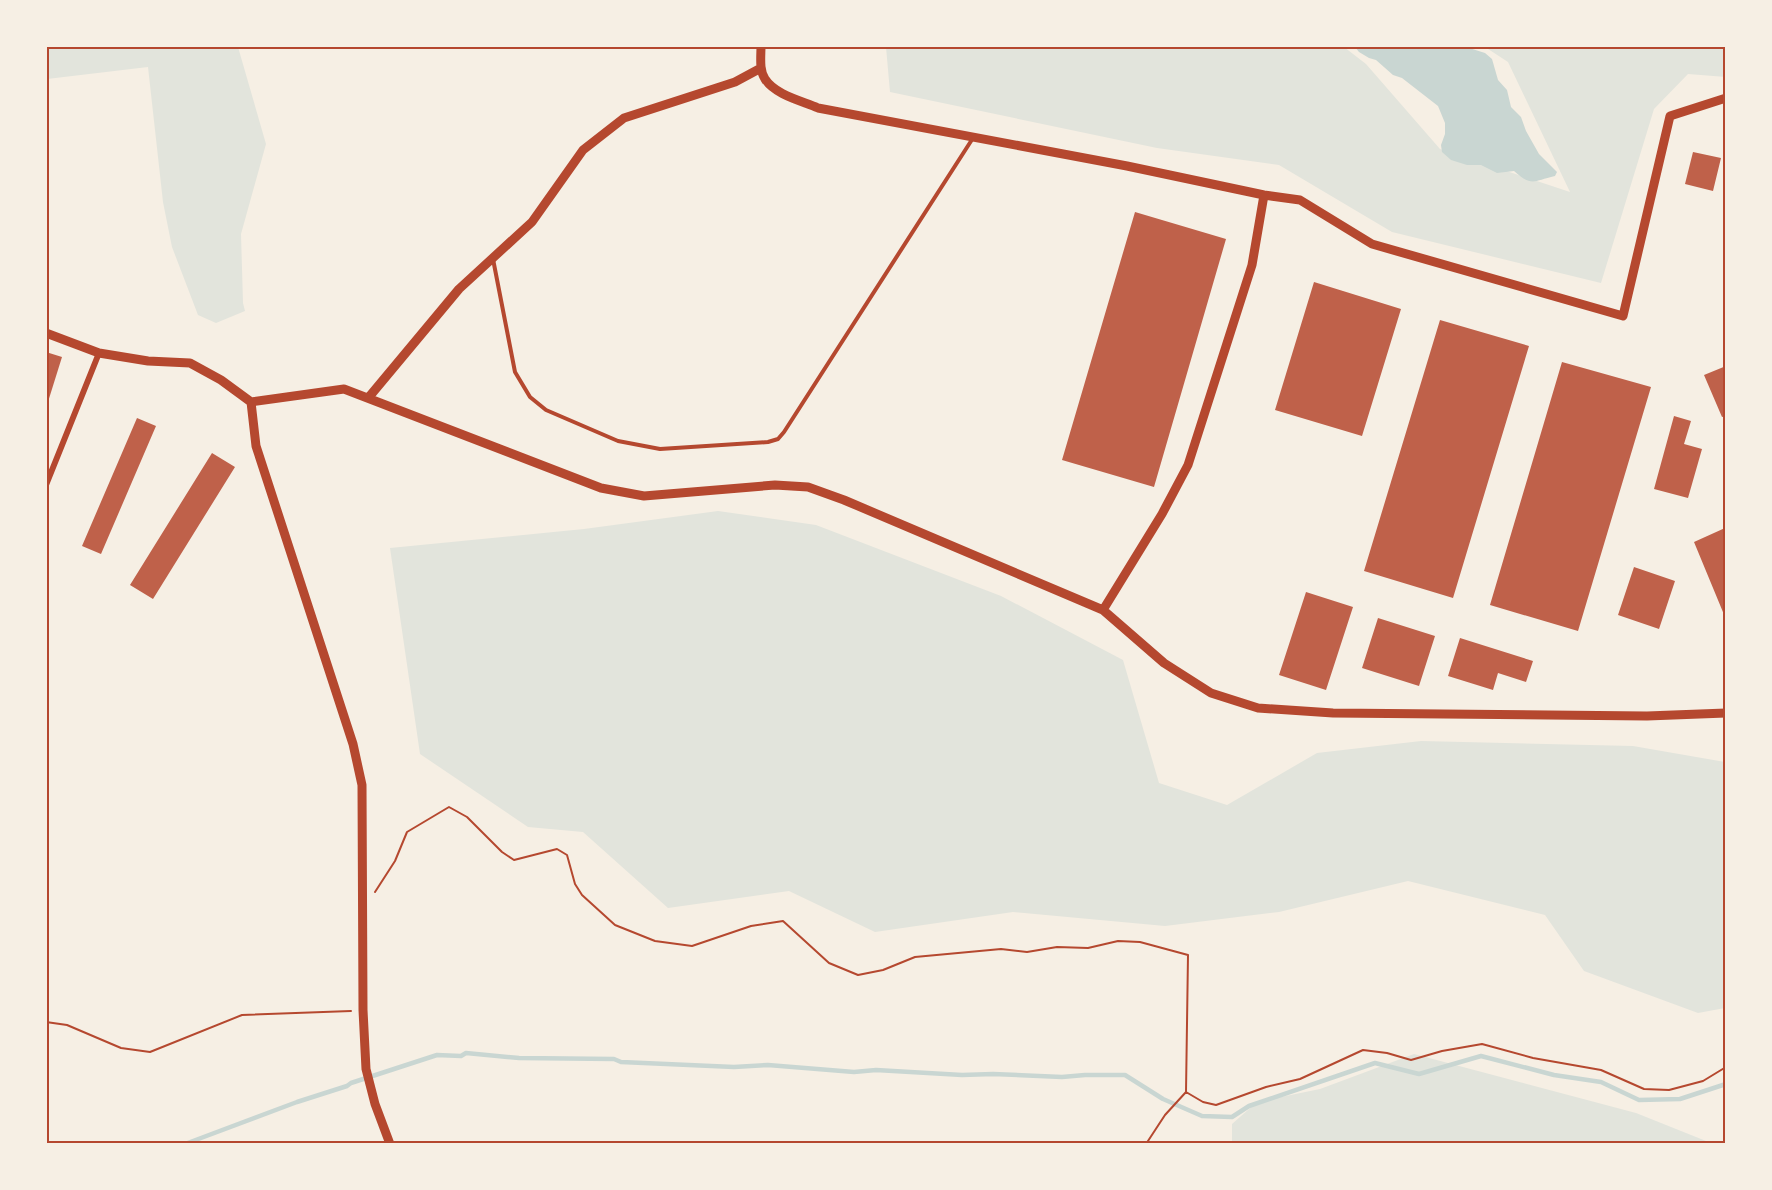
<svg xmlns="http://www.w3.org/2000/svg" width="1772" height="1190" font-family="'Roboto Condensed',sans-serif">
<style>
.green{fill:#e2e4dc}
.water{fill:#c9d6d2}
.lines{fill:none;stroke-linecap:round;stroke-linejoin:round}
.stream{stroke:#c9d6d2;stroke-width:4.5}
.building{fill:#bf614a}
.path{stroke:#b5482f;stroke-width:2}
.service{stroke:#b5482f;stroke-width:4}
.minor{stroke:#b5482f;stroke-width:6}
.tertiary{stroke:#b5482f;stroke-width:9}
.neatline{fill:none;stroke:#b5482f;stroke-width:2}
</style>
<rect width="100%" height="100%" fill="#f6efe4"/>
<path class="green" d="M46 47H238L266 144 241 234 243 303 245 311 216 323 198 315 172 247 163 202 148 67 47 79Z
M886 47H1344L1366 64 1440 149 1570 192 1508 62 1485 47H1725L1726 77 1688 74 1654 109 1601 283 1392 232 1279 165 1157 148 890 92Z
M718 511 816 525 1001 596 1123 660 1159 783 1227 805 1317 753 1421 741 1633 746 1725 762V1008L1698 1013 1584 971 1545 915 1408 881 1279 912 1165 926 1013 912 875 932 789 891 668 908 583 832 528 827 420 754 390 548 584 529Z
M1414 1054 1636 1113 1711 1143 1232 1144V1124L1257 1102 1320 1089Z"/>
<path class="water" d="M1466 47 1485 53 1492 59 1498 80 1507 90 1511 107 1521 117 1526 131 1539 154 1557 172 1555 176C1533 181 1532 187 1514 171L1497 173 1481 165H1467L1451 160 1442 152 1441 145 1445 134V123L1438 106 1402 78 1393 75 1376 60 1369 58 1359 52 1355 47Z"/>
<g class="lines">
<path class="stream" d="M185 1144 297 1102 347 1086 351 1083 437 1055 461 1056 466 1053 519 1058 614 1059 621 1062 734 1067 768 1065 854 1072 876 1070 962 1075 993 1074 1062 1077 1085 1075H1125L1163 1099 1202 1116 1232 1117 1249 1106 1375 1063 1419 1074 1481 1056 1554 1075 1601 1082 1639 1100 1680 1099 1726 1084"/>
</g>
<path class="building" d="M1693 152 1721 158 1713 191 1685 184Z
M1135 212 1226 239 1154 487 1062 460Z
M1314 282 1401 309 1362 436 1275 410Z
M1440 320 1529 346 1453 598 1364 571Z
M46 352 62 357 47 405H46Z
M1562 362 1651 387 1578 631 1490 605Z
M1726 366V416L1722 417 1704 375Z
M1674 416 1691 421 1684 444 1702 449 1688 498 1654 489Z
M137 418 156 426 101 554 82 546Z
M212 453 235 467 153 599 130 585Z
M1725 528V617L1694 542Z
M1634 567 1675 581 1659 629 1618 615Z
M1306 592 1353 607 1326 690 1279 675Z
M1378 618 1435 636 1419 686 1362 668Z
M1460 638 1533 661 1526 682 1498 673 1493 690 1448 676Z"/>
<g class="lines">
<path class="path" d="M375 892 395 861 407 832 449 807 467 817 502 852 514 860 557 849 567 855 575 884 582 895 615 925 655 941 692 946 751 926 783 921 829 963 858 975 883 970 915 957 1001 949 1027 952 1057 947 1088 948 1118 941 1140 942 1188 955 1186 1092 1165 1115 1146 1144
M46 1022 67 1025 121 1048 150 1052 242 1015 351 1011
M1186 1092 1203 1102 1216 1105 1266 1087 1300 1079 1363 1050 1387 1053 1411 1060 1442 1051 1482 1044 1533 1058 1601 1070 1644 1089 1669 1090 1703 1081 1726 1067"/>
<path class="service" d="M493 259 515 372 530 397 546 410 618 441 660 449 768 442 778 439 784 432 973 138"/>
<path class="minor" d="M46 485 99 353"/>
<path class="tertiary" d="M761 46C761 57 759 70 765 79 775 95 802 101 818 108L1127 166 1264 195 1300 200 1372 244 1623 316 1670 116 1726 98
M46 333 99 353 148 361 190 363 221 380 251 402 344 389 601 488 644 496 775 485 808 487 844 500 1103 610 1164 663 1211 693 1258 708 1333 713 1647 716 1726 713
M369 397 459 289 532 222 583 150 624 118 735 82 761 68
M251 402 256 446 353 744 362 785 363 1010 366 1069 375 1104 390 1144
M1103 610 1162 514 1188 465 1252 265 1264 195"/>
</g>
<rect width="1772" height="1190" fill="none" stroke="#f6efe4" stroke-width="96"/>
<rect x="48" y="48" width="1676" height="1094" class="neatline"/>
</svg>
